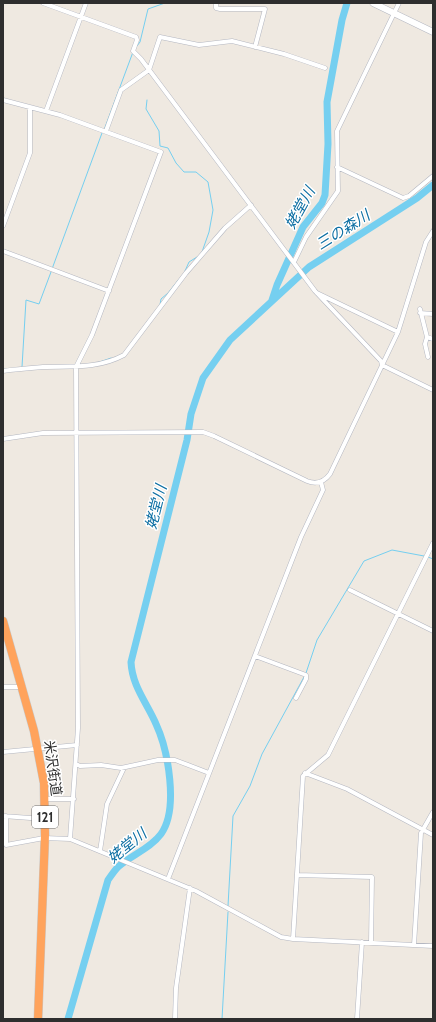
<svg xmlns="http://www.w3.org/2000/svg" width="436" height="1022" font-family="Cabin,'Noto Sans JP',sans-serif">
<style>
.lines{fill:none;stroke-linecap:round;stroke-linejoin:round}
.stream{stroke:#75cff0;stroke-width:1}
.river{stroke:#75cff0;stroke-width:7}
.street-casing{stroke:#b4b7c1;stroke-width:5}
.secondary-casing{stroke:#b4b7c1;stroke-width:7}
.highway-casing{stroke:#c9c9c9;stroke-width:9}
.street{stroke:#fff;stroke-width:4}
.secondary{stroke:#fff;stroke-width:6}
.highway{stroke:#ffa35c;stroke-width:8}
.labels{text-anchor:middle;stroke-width:3;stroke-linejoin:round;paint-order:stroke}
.shield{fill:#fff;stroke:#6d6d6d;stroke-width:1}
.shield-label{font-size:13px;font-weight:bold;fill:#2e2e2e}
.street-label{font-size:14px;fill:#2e2e2e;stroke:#fff}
.water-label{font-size:15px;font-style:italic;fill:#0d6fa3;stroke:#fff}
</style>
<rect width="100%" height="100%" fill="#efe9e1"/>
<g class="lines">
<path class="stream" d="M137 46 140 42 148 9 165 3
M147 100 146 109 159 131 160 146 168 148 176 163 184 172H196L208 182 213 210 209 232 202 252
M104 130 133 52
M52 269 102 133
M185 271 189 262 197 257
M160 305 161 299 168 293 180 278
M97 363 111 358
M22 367 26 300 39 304 51 272
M428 557 433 559
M306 673 317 640 364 561 392 550 424 556
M228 906 233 816 250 786 262 754 304 677
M222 1019 228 912"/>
<path class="river" d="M272 300 277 285 303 227 322 203 325 195 328 144 327 102 342 20 347 3
M68 1019 108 880C111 876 114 871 118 867 131 855 150 849 161 834 179 809 168 750 156 724 147 703 132 686 131 662L187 440 191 414 203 378 230 340 309 267 417 198 433 185"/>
<defs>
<path id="street" d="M43 3 136 37 137 40 133 51 141 59 315 291 381 361 382 365 433 390
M216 3V8L220 9H265L255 47
M3 100 60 115 161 152 92 335 76 367 78 728 70 839
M46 111 86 3
M106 131 121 90 149 70 160 37 199 45 232 41 284 54 325 68
M337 167 403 198 409 196 433 176
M3 226 30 153V108
M3 251 109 291
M294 262 306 237 338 191 337 131 399 3
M317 293 398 332
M420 309 427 337 433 339
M420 313 433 314
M427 337 425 344 428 357
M3 371C16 369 30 368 43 367 72 366 98 369 124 355L186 273 225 228 251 205
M3 439 43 433 203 432 214 436 307 481C317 485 324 482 330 474L398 332 426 242 433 231
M350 590 433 631
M255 656 306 675V679L296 698
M3 687H21
M3 752 77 745
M76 764 80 766 101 765 121 768 158 760H175L209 773
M305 773 347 789 433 835
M45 799H74
M3 816 44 819
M6 816V845L44 838 70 839 196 891 281 937 293 939 433 946
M100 851 107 804 124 768
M297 875 372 877 371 943
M168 879 301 537 323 490 321 482
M293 939 303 776 328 755 433 543
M414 945 421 833 433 812
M175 1019 176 988 190 888
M357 1019 362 942"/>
<path id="secondary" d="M373 3 433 32"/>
<path id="highway" d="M3 621 34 731 44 783 45 835 38 1019"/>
</defs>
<use href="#street" class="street-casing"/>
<use href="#secondary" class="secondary-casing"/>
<use href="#highway" class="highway-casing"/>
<use href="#street" class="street"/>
<use href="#secondary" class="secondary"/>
<use href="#highway" class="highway"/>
</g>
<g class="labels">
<rect class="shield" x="32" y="806" width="26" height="22" rx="3"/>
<g class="shield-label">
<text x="45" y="822">121</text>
</g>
<g class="street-label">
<text transform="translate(53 768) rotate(82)" y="5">米沢街道</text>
</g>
<g class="water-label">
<text transform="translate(300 208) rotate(-61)" y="5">姥堂川</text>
<text transform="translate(343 230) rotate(-32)" y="5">三の森川</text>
<text transform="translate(156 507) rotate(-76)" y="5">姥堂川</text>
<text transform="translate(127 846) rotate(-39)" y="5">姥堂川</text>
</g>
</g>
<rect width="436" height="1022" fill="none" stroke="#2e2e2e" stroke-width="8"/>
</svg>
